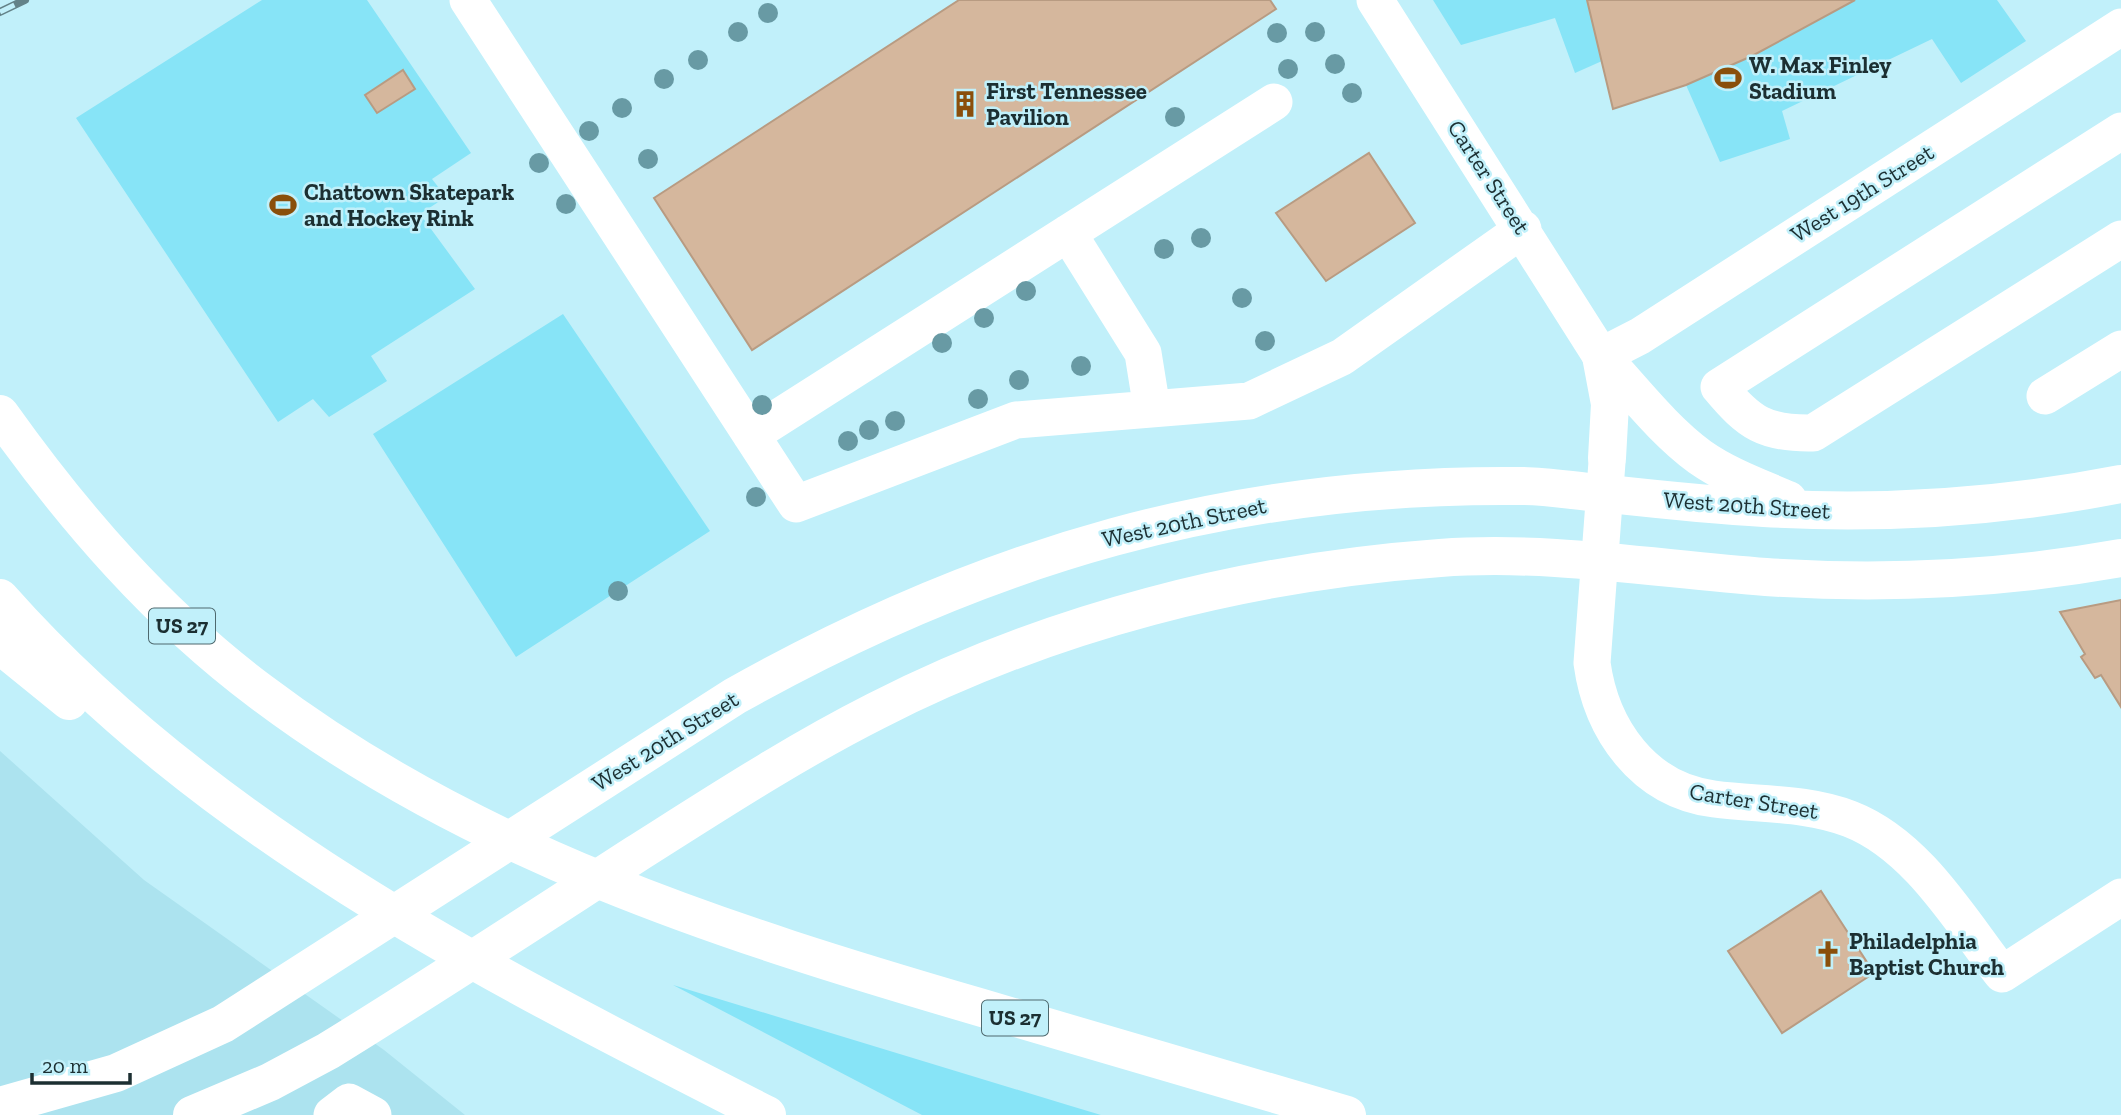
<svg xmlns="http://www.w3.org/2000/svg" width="2121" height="1115" font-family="'Zilla Slab',serif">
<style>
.built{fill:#ace3ef}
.green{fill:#87e4f7}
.building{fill:#d5b79d;stroke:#b89b82;stroke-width:2}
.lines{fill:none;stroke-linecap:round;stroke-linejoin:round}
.minor{stroke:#fff;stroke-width:37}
.major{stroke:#fff;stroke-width:38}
.highway{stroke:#fff;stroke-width:38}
.rail-casing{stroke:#638288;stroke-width:8}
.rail{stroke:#c1f0fa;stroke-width:5;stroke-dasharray:16;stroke-linecap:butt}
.tree{fill:#689aa4}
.labels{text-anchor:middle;stroke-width:5;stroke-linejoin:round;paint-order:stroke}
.shield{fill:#c1f0fa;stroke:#4e696e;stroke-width:2}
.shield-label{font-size:21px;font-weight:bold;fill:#1c2f32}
.poi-label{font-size:23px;font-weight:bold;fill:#1c2f32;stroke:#c1f0fa;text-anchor:start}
.street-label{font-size:23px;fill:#1c2f32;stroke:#c1f0fa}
</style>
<rect width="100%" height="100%" fill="#c1f0fa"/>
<path class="built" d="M0 751 144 880 384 1050 465 1115H0Z"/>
<path class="green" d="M262 0H367L471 153 432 179 446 197 420 214 475 289 371 356 387 381 329 417 313 399 278 422 76 118Z
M1433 0H1997L2026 41 1961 83 1932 39 1782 111 1790 139 1720 162 1686 85 1613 109 1602 61 1575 73 1555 18 1461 45Z
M563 314 710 531 516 657 373 434Z
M673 985 1071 1106 1101 1115H922Z"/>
<path class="building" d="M959 0H1270L1276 9 752 350 654 198Z
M1587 0H1855L1752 56 1686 85 1613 109Z
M403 70 415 89 377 113 365 95Z
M1369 153 1415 223 1326 281 1276 213Z
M2121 600V707L2101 675 2095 678 2081 657 2085 654 2060 612Z
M1821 891 1874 973 1782 1033 1728 951Z"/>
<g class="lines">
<path class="minor" d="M468 0 796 504 1016 420 1249 401 1342 357 1523 229
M1375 0 1601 356 1640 336 2121 27
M2121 131 1719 387C1749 423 1765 434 1813 433L2121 239
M1068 233 1143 353 1152 409
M2045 396 2121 349
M751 435 1274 102
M1607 462 1592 663C1601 729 1643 790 1714 799 1759 805 1806 802 1850 819 1917 845 1960 920 2002 974L2121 897
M332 1115 349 1102 373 1115"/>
<path class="major" d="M1601 356C1633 390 1662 429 1700 457 1727 476 1758 487 1788 500
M1601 356 1610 404 1607 458
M0 1106 116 1073 223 1024 735 696C986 555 1232 483 1521 486 1547 486 1574 491 1600 493 1655 499 1709 505 1764 508 1884 515 2003 507 2121 484
M192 1115 270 1082 328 1051C432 987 534 920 636 854 715 804 793 753 876 711 1050 622 1246 572 1440 558 1549 550 1657 569 1766 577 1885 585 2004 579 2121 558"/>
<path class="highway" d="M0 414C74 518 158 615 261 692 474 853 726 933 979 1007 1102 1043 1224 1079 1347 1115
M0 598C208 833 492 975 767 1115
M0 645 69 701"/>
<defs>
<path id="rail" d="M0 12 25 0"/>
</defs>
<use href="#rail" class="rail-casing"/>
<use href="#rail" class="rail"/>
</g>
<g class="tree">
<circle cx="768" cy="13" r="10"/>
<circle cx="738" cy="32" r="10"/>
<circle cx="1315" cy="32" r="10"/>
<circle cx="1277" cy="33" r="10"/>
<circle cx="698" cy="60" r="10"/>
<circle cx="1335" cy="64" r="10"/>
<circle cx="1288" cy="69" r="10"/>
<circle cx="664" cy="79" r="10"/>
<circle cx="1352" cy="93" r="10"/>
<circle cx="622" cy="108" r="10"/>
<circle cx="1175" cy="117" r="10"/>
<circle cx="589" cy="131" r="10"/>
<circle cx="648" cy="159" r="10"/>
<circle cx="539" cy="163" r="10"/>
<circle cx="566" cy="204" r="10"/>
<circle cx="1201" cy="238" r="10"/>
<circle cx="1164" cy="249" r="10"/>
<circle cx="1026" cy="291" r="10"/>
<circle cx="1242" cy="298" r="10"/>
<circle cx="984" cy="318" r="10"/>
<circle cx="1265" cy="341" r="10"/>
<circle cx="942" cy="343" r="10"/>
<circle cx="1081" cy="366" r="10"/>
<circle cx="1019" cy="380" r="10"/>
<circle cx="978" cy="399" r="10"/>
<circle cx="762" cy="405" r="10"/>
<circle cx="895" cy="421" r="10"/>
<circle cx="869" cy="430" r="10"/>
<circle cx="848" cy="441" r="10"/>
<circle cx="756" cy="497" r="10"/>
<circle cx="618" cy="591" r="10"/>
</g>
<defs>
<symbol id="stadium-bare" viewBox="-9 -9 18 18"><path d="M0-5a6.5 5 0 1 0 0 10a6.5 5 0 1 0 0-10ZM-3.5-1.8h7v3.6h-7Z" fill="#8a4f0b" stroke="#c1f0fa" stroke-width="2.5" paint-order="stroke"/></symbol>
<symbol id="building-bare" viewBox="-9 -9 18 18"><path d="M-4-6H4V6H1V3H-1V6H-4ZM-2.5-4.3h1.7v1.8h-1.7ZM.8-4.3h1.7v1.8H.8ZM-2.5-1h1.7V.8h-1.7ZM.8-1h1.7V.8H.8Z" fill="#8a4f0b" stroke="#c1f0fa" stroke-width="2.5" paint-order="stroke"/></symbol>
<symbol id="church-bare" viewBox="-9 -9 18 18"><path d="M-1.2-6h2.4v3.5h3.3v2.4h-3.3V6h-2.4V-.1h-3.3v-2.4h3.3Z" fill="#8a4f0b" stroke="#c1f0fa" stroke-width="2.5" paint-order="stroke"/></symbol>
</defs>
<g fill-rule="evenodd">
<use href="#stadium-bare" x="1709" y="59" width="38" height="38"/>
<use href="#building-bare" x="946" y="85" width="38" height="38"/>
<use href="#stadium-bare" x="264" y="186" width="38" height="38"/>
<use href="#church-bare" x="1809" y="935" width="38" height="38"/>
</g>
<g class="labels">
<g class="shield">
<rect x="149" y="608.5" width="66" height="35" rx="5"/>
<rect x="982" y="1000.5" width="66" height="35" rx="5"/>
</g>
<g class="shield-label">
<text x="182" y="633">US 27</text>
<text x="1015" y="1025">US 27</text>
</g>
<g class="poi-label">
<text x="1749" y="73">W. Max Finley<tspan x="1749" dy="26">Stadium</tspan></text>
<text x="986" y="99">First Tennessee<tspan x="986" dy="26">Pavilion</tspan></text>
<text x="304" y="200">Chattown Skatepark<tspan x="304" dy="26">and Hockey Rink</tspan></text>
<text x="1849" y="949">Philadelphia<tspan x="1849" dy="26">Baptist Church</tspan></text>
</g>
<g class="street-label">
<text transform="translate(1489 177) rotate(57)" y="8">Carter Street</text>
<text transform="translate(1862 193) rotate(-32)" y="8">West 19th Street</text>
<text transform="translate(1747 505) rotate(4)" y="8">West 20th Street</text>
<text transform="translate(1184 522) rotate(-12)" y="8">West 20th Street</text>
<text transform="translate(665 741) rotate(-32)" y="8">West 20th Street</text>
<text transform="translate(1754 801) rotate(9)" y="8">Carter Street</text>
</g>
</g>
<path d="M32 1073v10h98v-10" fill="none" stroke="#1c2f32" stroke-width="3.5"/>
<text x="42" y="1073" font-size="21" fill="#1c2f32" stroke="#c1f0fa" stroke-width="5" paint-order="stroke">20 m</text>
</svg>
